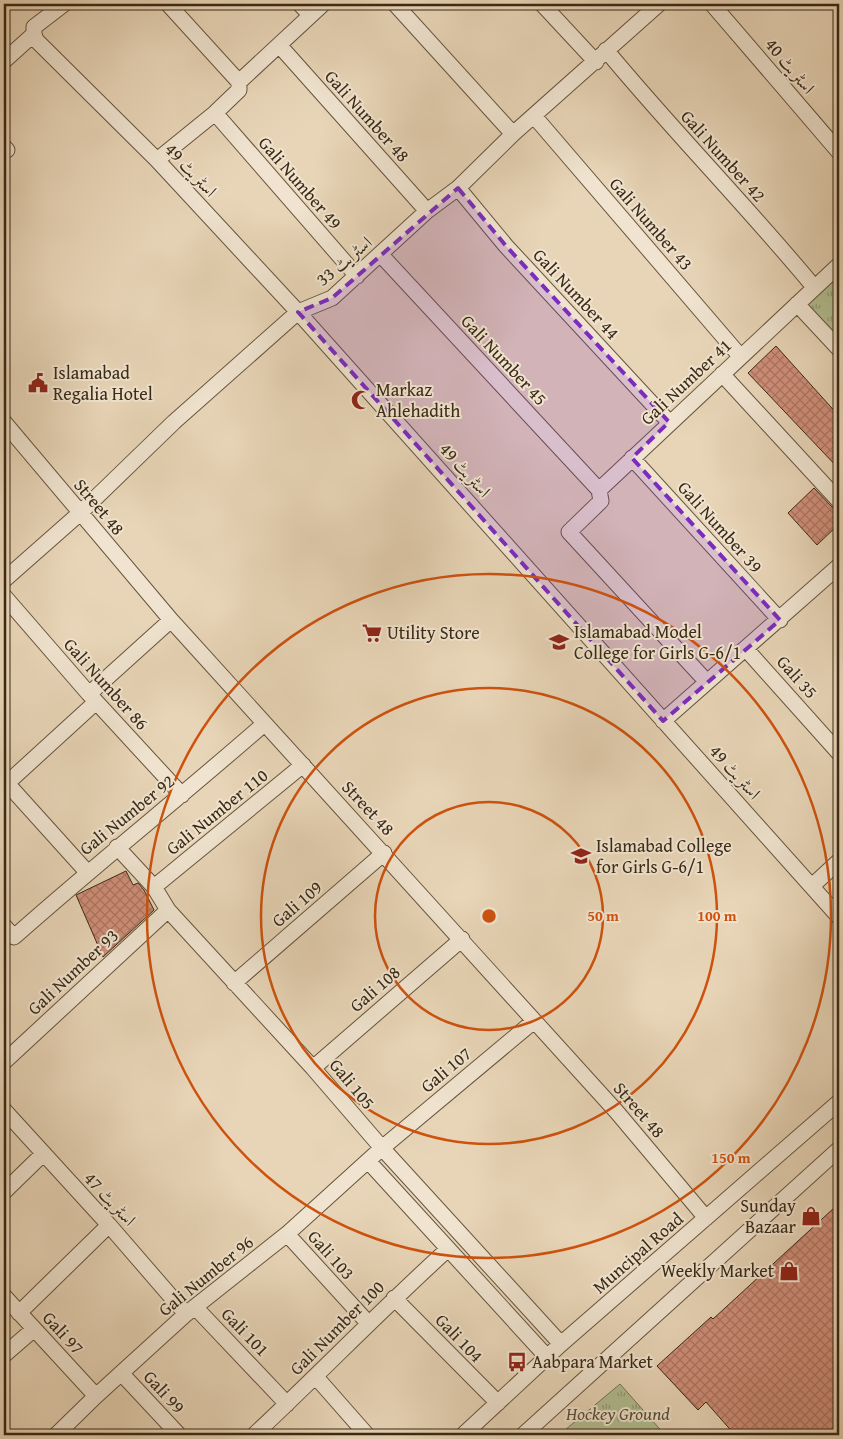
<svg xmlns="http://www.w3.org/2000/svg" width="843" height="1439" font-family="'Gentium Book Plus',Amiri,serif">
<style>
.park{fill:url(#park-tufts);stroke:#767454}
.building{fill:url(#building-cross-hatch);stroke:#392915}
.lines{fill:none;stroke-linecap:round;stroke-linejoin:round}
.minor-casing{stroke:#65543e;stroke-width:17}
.minor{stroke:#f0e4d0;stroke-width:15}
.marked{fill:#7b2cbf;fill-opacity:0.2;stroke:#7b2cbf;stroke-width:4;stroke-dasharray:10 6;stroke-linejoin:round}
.ring{fill:none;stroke:#ce520d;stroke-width:2.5}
.labels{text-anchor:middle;stroke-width:4;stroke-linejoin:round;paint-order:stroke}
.street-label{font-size:18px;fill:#392915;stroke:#f0e4d0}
.poi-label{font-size:18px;fill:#392915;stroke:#f0e4d0;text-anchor:start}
.park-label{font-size:18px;font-style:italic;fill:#574e34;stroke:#f0e4d0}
.centre{fill:#ce520d;stroke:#f0e4d0;stroke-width:2.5}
.ring-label{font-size:15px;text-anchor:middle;font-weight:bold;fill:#ce520d;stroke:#f0e4d0;stroke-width:4;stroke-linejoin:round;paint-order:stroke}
</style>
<defs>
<pattern id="park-tufts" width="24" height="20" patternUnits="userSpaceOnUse" patternTransform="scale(1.25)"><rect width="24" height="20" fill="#b2be92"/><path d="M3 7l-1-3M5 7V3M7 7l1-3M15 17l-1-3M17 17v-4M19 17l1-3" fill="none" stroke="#929a76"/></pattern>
<pattern id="building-cross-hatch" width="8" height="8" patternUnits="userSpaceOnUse" patternTransform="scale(1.25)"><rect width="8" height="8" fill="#d18f7a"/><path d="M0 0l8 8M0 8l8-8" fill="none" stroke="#ab7563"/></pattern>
</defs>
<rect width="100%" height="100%" fill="#e8d5b7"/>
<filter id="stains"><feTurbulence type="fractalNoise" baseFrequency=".004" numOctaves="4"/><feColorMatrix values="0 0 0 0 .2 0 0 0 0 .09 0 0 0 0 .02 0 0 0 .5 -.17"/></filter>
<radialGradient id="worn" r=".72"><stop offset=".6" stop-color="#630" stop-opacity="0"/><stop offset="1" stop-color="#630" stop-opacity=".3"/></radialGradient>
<path class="park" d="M839 271V341L803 302Z
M620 1384 665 1435H559Z"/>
<path class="building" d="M776 346 839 416V469L748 373Z
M814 488 832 507 839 510V524L817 545 788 513Z
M126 871 133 885 138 883 144 890 154 910 103 957 76 895Z
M834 1208 839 1214V1435H735L706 1402 698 1410 657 1366 711 1317 713 1319Z"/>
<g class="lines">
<defs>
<path id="minor" d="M300 4 310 15
M395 4 513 134
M542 4 596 62
M712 4 839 152
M34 34 36 40 157 160 298 312 839 917
M34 34V27L64 4
M279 45 427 211
M606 50C673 131 747 206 814 287
M4 61 34 34
M239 82 323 4
M215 113 357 276
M534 116 740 356
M4 147 7 150
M157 160 215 113 239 90V82L168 4
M458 188 506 246 669 422
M381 255 599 490
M797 304 839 349
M722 374 839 501
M4 422 171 620 616 1111 706 1218
M632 458 780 620
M4 580 80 513 174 422 298 312 332 298 427 211 458 188 513 134 659 4
M4 596 89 694 182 795
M746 649 839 753
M706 681 569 532 601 501 599 490 839 265
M89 694 171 620
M663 721 839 566
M4 780 87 872
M4 786 96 702
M117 847 154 887 168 910 313 1068 382 1148 561 1344
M812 886 839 861
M154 887 303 765
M4 926 14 937C96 864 182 796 264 724
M234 983 384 853
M4 1062 168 910
M313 1068 462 939
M4 1110 109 1225 186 1314
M368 1161 547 1357
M4 1192 43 1154
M287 1234 369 1324
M4 1296 96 1396
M394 1298 498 1403
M195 1307 287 1404
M19 1313 109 1225
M4 1355 34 1329
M122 1374 179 1435
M316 1377 367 1435
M56 1435 96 1396 186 1314 287 1234 382 1148 534 1021
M254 1435C319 1374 382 1309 448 1249
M463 1435 561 1344 839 1102
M523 1435 839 1149"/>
</defs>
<use href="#minor" class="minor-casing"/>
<use href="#minor" class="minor"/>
</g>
<path class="marked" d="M458 188 506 246 669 422 632 458 780 620 663 721 298 312 332 298Z"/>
<g class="ring">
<circle cx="489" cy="916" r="114"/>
<circle cx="489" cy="916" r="228"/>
<circle cx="489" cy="916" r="342"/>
</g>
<defs>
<symbol id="civic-bare" viewBox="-9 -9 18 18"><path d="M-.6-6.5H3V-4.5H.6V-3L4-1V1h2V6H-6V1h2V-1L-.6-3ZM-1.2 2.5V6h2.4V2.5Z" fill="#8f2418" stroke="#f0e4d0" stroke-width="2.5" paint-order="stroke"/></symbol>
<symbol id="mosque-bare" viewBox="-9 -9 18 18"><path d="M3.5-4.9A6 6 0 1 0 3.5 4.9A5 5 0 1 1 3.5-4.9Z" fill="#8f2418" stroke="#f0e4d0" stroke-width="2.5" paint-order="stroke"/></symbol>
<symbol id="supermarket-bare" viewBox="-9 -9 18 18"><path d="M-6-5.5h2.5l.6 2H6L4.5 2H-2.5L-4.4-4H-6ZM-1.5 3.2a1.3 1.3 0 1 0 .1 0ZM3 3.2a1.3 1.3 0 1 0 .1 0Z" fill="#8f2418" stroke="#f0e4d0" stroke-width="2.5" paint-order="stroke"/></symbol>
<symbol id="university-bare" viewBox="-9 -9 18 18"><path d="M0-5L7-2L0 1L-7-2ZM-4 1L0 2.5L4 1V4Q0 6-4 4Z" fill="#8f2418" stroke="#f0e4d0" stroke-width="2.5" paint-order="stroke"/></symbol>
<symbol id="shop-bare" viewBox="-9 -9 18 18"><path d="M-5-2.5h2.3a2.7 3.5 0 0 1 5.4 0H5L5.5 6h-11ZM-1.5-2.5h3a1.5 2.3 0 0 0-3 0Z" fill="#8f2418" stroke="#f0e4d0" stroke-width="2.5" paint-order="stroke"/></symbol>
<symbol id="bus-bare" viewBox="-9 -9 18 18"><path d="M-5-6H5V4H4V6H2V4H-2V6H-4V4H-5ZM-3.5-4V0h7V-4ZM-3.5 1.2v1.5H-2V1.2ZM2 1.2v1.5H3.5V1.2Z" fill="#8f2418" stroke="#f0e4d0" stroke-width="2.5" paint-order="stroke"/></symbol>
</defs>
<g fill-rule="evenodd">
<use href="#civic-bare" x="24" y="369" width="28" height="28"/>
<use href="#mosque-bare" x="347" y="386" width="28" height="28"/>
<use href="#supermarket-bare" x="358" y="619" width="28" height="28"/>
<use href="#university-bare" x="545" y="628" width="28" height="28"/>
<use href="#university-bare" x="567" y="842" width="28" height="28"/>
<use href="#shop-bare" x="797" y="1202" width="28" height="28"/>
<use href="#shop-bare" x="775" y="1257" width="28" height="28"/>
<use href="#bus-bare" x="503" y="1348" width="28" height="28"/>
</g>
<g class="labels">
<g class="street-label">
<text transform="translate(790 66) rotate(50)" y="6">اسٹریٹ 40</text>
<text transform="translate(367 116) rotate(48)" y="6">Gali Number 48</text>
<text transform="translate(723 156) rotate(48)" y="6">Gali Number 42</text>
<text transform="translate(191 170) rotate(47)" y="6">اسٹریٹ 49</text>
<text transform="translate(300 183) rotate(49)" y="6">Gali Number 49</text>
<text transform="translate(651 224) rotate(49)" y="6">Gali Number 43</text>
<text transform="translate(344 261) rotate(-40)" y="6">اسٹریٹ 33</text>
<text transform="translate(576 294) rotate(47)" y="6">Gali Number 44</text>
<text transform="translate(504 360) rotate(47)" y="6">Gali Number 45</text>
<text transform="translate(686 382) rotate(-43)" y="6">Gali Number 41</text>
<text transform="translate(465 470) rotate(48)" y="6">اسٹریٹ 49</text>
<text transform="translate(99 507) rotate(50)" y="6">Street 48</text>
<text transform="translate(720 527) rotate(48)" y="6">Gali Number 39</text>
<text transform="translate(797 677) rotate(48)" y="6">Gali 35</text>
<text transform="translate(106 684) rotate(48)" y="6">Gali Number 86</text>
<text transform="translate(735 772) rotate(48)" y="6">اسٹریٹ 49</text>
<text transform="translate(368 808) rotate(47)" y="6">Street 48</text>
<text transform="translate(217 812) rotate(-39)" y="6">Gali Number 110</text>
<text transform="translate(127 815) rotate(-39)" y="6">Gali Number 92</text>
<text transform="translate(297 904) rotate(-41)" y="6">Gali 109</text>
<text transform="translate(73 972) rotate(-43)" y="6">Gali Number 93</text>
<text transform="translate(375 989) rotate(-41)" y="6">Gali 108</text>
<text transform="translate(446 1070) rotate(-40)" y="6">Gali 107</text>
<text transform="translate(352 1084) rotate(50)" y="6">Gali 105</text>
<text transform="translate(639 1110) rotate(49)" y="6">Street 48</text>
<text transform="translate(110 1199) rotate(47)" y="6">اسٹریٹ 47</text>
<text transform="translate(638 1253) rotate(-41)" y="6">Muncipal Road</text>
<text transform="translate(331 1255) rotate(48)" y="6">Gali 103</text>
<text transform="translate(206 1276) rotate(-39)" y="6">Gali Number 96</text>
<text transform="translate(337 1328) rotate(-45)" y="6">Gali Number 100</text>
<text transform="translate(245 1332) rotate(46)" y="6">Gali 101</text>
<text transform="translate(63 1333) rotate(47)" y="6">Gali 97</text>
<text transform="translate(459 1338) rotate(46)" y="6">Gali 104</text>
<text transform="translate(164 1392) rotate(47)" y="6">Gali 99</text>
</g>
<g class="poi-label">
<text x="53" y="379">Islamabad<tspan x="53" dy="21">Regalia Hotel</tspan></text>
<text x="376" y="396">Markaz<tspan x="376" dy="21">Ahlehadith</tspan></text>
<text x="574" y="638">Islamabad Model<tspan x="574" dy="21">College for Girls G-6/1</tspan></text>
<text x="387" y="639">Utility Store</text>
<text x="596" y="852">Islamabad College<tspan x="596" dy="21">for Girls G-6/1</tspan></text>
<text x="796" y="1212" text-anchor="end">Sunday<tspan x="796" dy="21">Bazaar</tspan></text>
<text x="774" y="1277" text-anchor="end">Weekly Market</text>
<text x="532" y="1368">Aabpara Market</text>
</g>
<g class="park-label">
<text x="618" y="1420">Hockey Ground</text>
</g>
</g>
<circle cx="489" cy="916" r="8" class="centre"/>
<g class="ring-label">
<text x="603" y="921">50 m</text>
<text x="717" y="921">100 m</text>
<text x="731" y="1163">150 m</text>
</g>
<rect width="843" height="1439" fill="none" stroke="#e8d5b7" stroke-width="20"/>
<rect x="5" y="5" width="833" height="1429" fill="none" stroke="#392915" stroke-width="2.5"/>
<rect x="10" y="10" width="823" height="1419" fill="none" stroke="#392915"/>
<rect width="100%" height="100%" filter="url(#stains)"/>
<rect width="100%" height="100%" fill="url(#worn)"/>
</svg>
